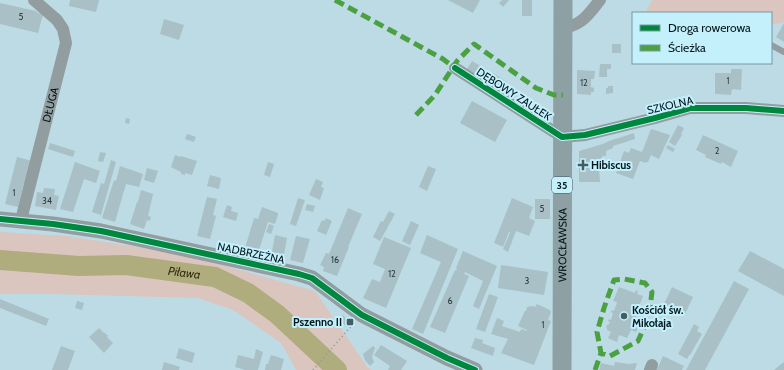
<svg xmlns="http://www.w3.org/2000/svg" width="784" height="370" font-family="Cabin,sans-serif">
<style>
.green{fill:#dbc5bf}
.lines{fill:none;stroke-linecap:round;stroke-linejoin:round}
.river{stroke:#afac7e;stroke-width:20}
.building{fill:#a8c0c6}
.path{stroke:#8f9fa3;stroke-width:2;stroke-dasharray:1 3;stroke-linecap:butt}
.service{stroke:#929da0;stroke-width:6}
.minor{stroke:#929da0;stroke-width:12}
.tertiary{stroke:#929da0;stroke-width:15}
.primary{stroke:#8da0a4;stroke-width:19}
.quiet{stroke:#4ba141;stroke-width:5;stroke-dasharray:10 5;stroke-linecap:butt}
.cycleway-casing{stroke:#c4f0fc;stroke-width:8}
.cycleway{stroke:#00873e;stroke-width:6}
.poi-dot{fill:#445c63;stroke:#c4f0fc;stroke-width:1.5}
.labels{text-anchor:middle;stroke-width:4;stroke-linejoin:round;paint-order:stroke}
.number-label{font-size:9px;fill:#2c4247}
.shield{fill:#c4f0fc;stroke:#3d5960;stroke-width:1}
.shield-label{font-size:10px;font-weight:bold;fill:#03181d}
.street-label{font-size:11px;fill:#03181d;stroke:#c4f0fc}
.poi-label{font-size:11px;font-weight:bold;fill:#03181d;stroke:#c4f0fc;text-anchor:start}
.water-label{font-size:12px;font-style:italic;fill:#352e0e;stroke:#c4f0fc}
</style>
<rect width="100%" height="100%" fill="#bddbe4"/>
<path class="green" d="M652 0H784V22L771 25V13H645Z
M0 232 67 236 183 254 315 291 368 368 371 370H296L281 343 233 310 198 298 53 294H0Z"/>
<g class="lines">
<path class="river" id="s1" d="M0 260 79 266 126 265 215 277 248 293 277 314 337 370"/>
</g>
<path class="building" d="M70 0H99L96 12 69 6Z
M448 0H480L473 13Z
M502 0H509L503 7 499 3Z
M522 0H532V16H522Z
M0 3 36 11 39 14 40 12 43 16 42 18 38 33 0 24Z
M164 19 184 25 179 40 160 34Z
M784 23V42L776 37Z
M612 44H621V53H612Z
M472 61 486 69 481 78 467 69Z
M600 64H611V69H607V77H599Z
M731 69H742L741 90 732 89 731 95 715 94V73H731Z
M577 70 595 71 594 79H591V87L594 88V92H591V95L577 94Z
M493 73 507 82 502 91 487 82Z
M608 86H613V93L606 94V88H608Z
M472 101 507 120 495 142 460 123Z
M126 118 130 119 129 124 125 123Z
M678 125 684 128 681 134 682 135 675 146 669 142Z
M651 129 670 135 659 159 651 155 648 162H646V163L640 161 633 179 616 173 624 151 629 153 631 148 642 152Z
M634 133 635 139 613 146V148L606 151V156H602L603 169H599L600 182H579V151L603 144 609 141Z
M187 134 196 137 194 142 185 139Z
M703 135 738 151 731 167 722 162 721 164 705 157 706 155 696 150Z
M50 143 75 151 73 157 48 149Z
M668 145 675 149 673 152 666 148Z
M100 152 106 153 103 162 98 161Z
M175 155 180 157 181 156 197 161 192 175 185 173V175L181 174V172L171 167Z
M17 157 32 161 26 184 24 183 18 207 5 204Z
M111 160 116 162 101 215 92 212 101 183 104 184Z
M75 162 100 171 96 183 84 179 73 212 60 209Z
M268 162 274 164 270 177 264 175Z
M120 166 143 174 139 187 126 184 115 222 102 218 114 180 116 181Z
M428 166 436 169 427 191 419 187Z
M147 168 158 171 154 183 144 180Z
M210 175 221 178 219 189 207 186Z
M316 179 323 182 321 187 324 188 320 200 309 195Z
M44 188 55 189 54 195 59 196 56 210 35 206 37 192 43 193Z
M141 190 153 194 148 216 151 217 150 221 147 220 144 229 130 224 137 202H138Z
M207 197 217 199 213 215 216 216 210 239 197 236Z
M298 198 305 200 296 226 290 224Z
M512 198 533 207 529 218 535 221 529 236 516 231 508 252 503 249 510 233 509 232 503 247 494 243Z
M535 199H550V219H535Z
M307 204 315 206 313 212 305 210Z
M227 205 232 207 231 211 238 213 236 221 223 217Z
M262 207 278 213V215L275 224 268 222 258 253 245 248 254 218 258 219Z
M348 208 362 214 348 247H349L337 276 323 271 324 267 320 265 326 253 329 254Z
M389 211 395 214 380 241 373 237 381 221 383 222Z
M326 218 332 221 326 235 317 231 322 220 324 221Z
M411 221 419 225 410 245 402 241Z
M269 224 274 226 271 234 266 232Z
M275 235 287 238 283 260 271 257Z
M427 235 458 249 423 334 412 329 441 262 420 253Z
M296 236 310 239 303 263 290 260Z
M384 237 411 248 386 308 363 298 372 279 380 282 385 269 373 264Z
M463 251 497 266 479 309 473 306 483 281 465 272 464 274 469 276 445 333 430 327 455 270 456 271 457 269 456 268Z
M750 251 784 269V296L738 271Z
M501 265 548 272 544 295 498 288Z
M734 281 749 289 705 370H686Z
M619 287 635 293 636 290 638 291 637 294 643 296 638 309 640 310 639 311H638L634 322 639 324 636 332 631 330 627 338 619 335 617 342 608 338 611 332 607 330V328L606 327 607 325H608L610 322 608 321 609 319 611 320 613 313 611 312 612 310 614 311 617 302 613 301Z
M672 287 693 297 685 314 664 304Z
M489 294 498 297 485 332 476 329Z
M0 299 49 319 46 326 0 308Z
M77 301 84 303 82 310 75 308Z
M537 304 550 310 551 312 548 320 551 321 534 365 501 353 508 339 491 334 497 318 504 321 502 326 520 332 521 329 527 331V330L518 326 525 311H526L527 307 532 306 535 307Z
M343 315 350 324 346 327 339 318Z
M694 324 699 327 697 331 702 334 690 355H689L687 359 678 354Z
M99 328 104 333H105L108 336 107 337 113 343 104 353 89 337Z
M475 338 483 340 482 343 495 348 493 356 471 348Z
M381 345 407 361 401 370H388L390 366 374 355Z
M61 346 75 351 73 356 68 370H52Z
M373 346 375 348 372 357 374 362 370 366 365 360 363 354Z
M179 348 195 353 192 363 176 358Z
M256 349 263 352 258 370H245L235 367 238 355 254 359Z
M271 355 284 359 281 370H265L266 364H268Z
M663 356 684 366 682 370H657Z
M164 362 180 367 179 370H162Z
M615 362 629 364 637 363 635 370H599L601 363 614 366Z
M784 362V370H774L780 365Z"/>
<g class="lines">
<path class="path" d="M313 370 353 324"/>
<path class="service" d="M771 45 784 52"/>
<g class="minor">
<path d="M562 29C584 23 587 16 600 0"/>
<path d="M455 68 562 137 585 135 655 118 690 108H746L784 111"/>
<path id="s2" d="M21 220 66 43 63 29 57 20 34 0"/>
<path d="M650 370 652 365"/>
</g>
<path class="tertiary" d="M0 219 53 224 101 231 299 274 312 278 355 310 362 315 447 358 475 370"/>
<path class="primary" id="s3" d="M562 370 563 0"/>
<path class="quiet" d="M335 0 443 59 455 68
M416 115 435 95 457 61 474 44 536 88 554 95H563
M595 370 601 353 597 332 604 308 614 280 624 279 645 283 652 292 650 308 646 323 638 341 610 356 601 353"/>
<defs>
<path id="cycleway" d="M455 68 562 137 585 135 655 118 690 108H746L784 111
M0 219 53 224 101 231 299 274 312 278 355 310 362 315 447 358 475 370"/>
</defs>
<use href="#cycleway" class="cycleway-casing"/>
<use href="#cycleway" class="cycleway"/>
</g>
<g class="poi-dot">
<path d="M581 159h4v4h4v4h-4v4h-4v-4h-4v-4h4z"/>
<circle cx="624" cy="316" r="4"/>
<rect x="346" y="318" width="8" height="8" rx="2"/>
</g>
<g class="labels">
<g class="number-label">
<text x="21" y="20">5</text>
<text x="728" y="84">1</text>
<text x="584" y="86">12</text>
<text x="717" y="154">2</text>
<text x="14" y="196">1</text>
<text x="47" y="204">34</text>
<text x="542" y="212">5</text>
<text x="335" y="263">16</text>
<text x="392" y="277">12</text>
<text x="527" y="284">3</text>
<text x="450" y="304">6</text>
<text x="543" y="328">1</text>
</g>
<rect class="shield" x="552" y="177" width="20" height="16" rx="3"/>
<g class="shield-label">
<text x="562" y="189">35</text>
</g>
<g class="street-label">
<text transform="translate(514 94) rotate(33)" y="4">DĘBOWY ZAUŁEK</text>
<text dy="4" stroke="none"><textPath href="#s2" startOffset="119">DŁUGA</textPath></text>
<text transform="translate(670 105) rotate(-13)" y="4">SZKOLNA</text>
<text dy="4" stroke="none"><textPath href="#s3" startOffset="125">WROCŁAWSKA</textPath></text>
<text transform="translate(251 253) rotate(12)" y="4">NADBRZEŻNA</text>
</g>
<g class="poi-label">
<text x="591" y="169">Hibiscus</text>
<text x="632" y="314">Kościół św.<tspan x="632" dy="13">Mikołaja</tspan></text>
<text x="342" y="326" text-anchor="end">Pszenno II</text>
</g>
<g class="water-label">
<text dy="4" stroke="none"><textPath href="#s1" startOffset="185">Piława</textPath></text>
</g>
</g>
<rect x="632" y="12" width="140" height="52" fill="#c4f0fc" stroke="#779aa3"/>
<rect x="640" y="25" width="20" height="6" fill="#00873e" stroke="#779aa3"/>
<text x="668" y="32" font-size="12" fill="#03181d">Droga rowerowa</text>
<rect x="640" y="45" width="20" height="6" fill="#4ba141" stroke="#779aa3"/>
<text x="668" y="52" font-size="12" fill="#03181d">Ścieżka</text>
</svg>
